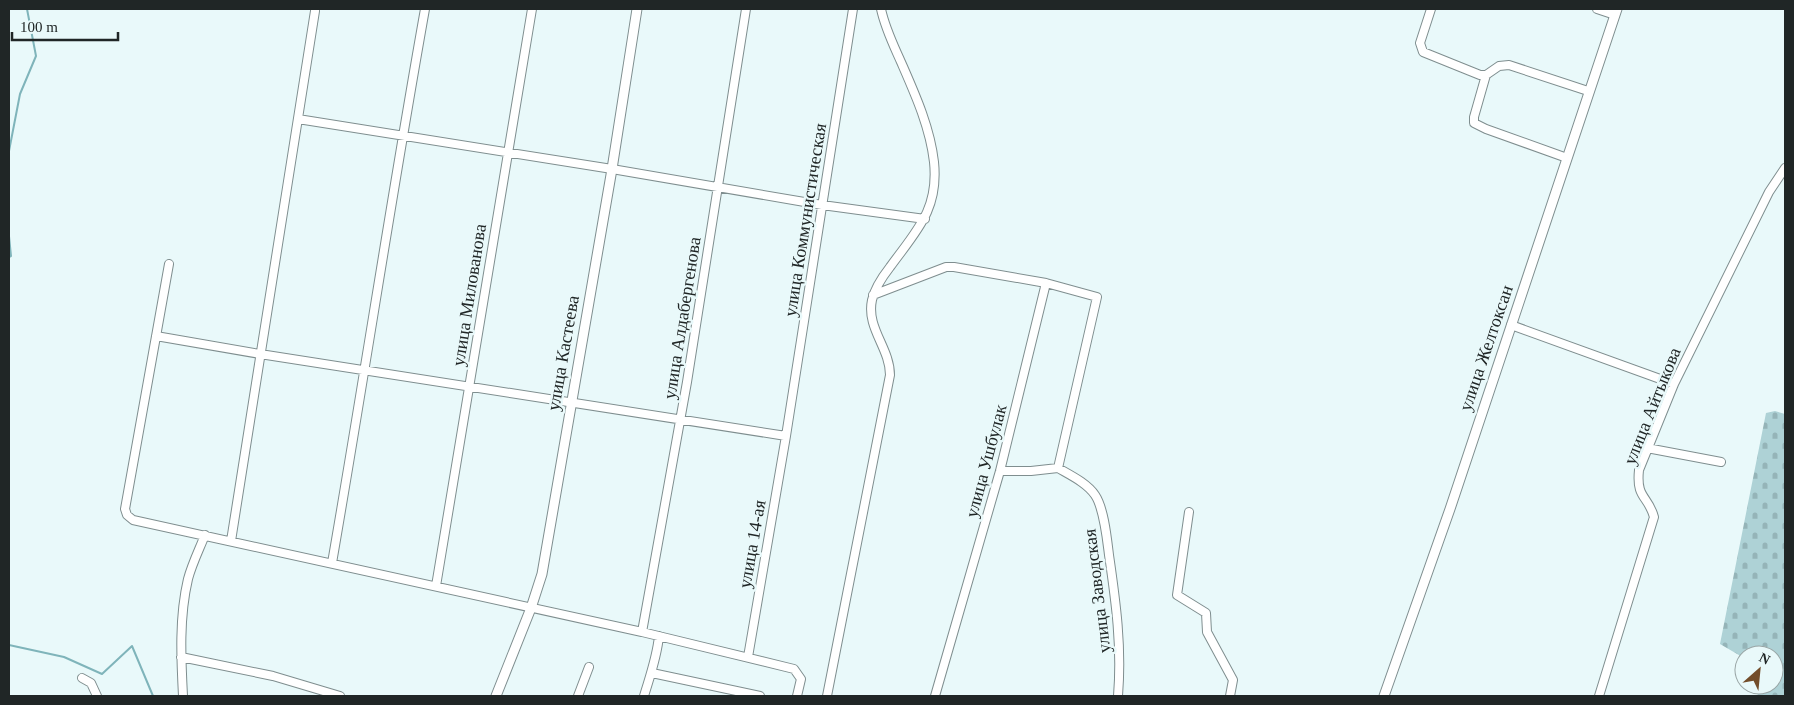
<svg xmlns="http://www.w3.org/2000/svg" width="1794" height="705" font-family="'Times New Roman',serif">
<style>
.cemetery{fill:url(#cemetery-stones)}
.lines{fill:none;stroke-linecap:round;stroke-linejoin:round}
.stream{stroke:#7fb4ba;stroke-width:2}
.minor-casing{stroke:#7f8e8f;stroke-width:10}
.tertiary-casing{stroke:#7f8e8f;stroke-width:11}
.minor{stroke:#fff;stroke-width:8}
.tertiary{stroke:#fff;stroke-width:9}
.labels{text-anchor:middle;stroke-width:5;stroke-linejoin:round;paint-order:stroke}
.street-label{font-size:18px;fill:#202626;stroke:#e9f9fa}
</style>
<defs>
<pattern id="cemetery-stones" width="16" height="16" patternUnits="userSpaceOnUse" patternTransform="scale(1.25)"><rect width="16" height="16" fill="#aed2d6"/><path d="M2 7V4a2 2 0 0 1 4 0v3zM10 15v-3a2 2 0 0 1 4 0v3z" fill="#95b4b8"/></pattern>
</defs>
<rect width="100%" height="100%" fill="#e9f9fa"/>
<path class="cemetery" d="M1775 411 1785 414V696H1758L1756 685H1774V655H1744V658L1720 644 1766 413Z"/>
<g class="lines">
<path class="stream" d="M9 151 20 94 36 56 27 9
M9 236 11 256 9 257
M9 645 64 657 102 674 132 646 153 696"/>
<defs>
<path id="minor" d="M1431 9 1420 43 1423 52 1480 75H1486L1499 66 1509 65 1588 91
M1597 9 1615 15
M1486 75 1474 117V123L1486 129 1567 158
M298 119 612 169 822 205 925 219
M169 264 125 509 127 515 133 520 642 632 794 669 801 679 797 696
M873 295 946 267H954L1046 283
M1511 325 1674 384
M156 336 260 354 786 436
M1647 448 1721 462
M1000 471H1031L1058 468
M1189 512 1177 595 1206 613 1207 632 1233 680 1230 696
M231 541 315 11
M332 563C364 379 392 193 425 9
M436 586 532 9
M642 632 687 382 746 9
M181 657 273 676 340 696
M748 657 786 436 853 9
M652 673 760 696
M82 678 91 683 97 696
M183 696C181 658 179 617 188 579 192 564 199 550 205 535
M578 696 589 667
M644 696C650 676 657 657 659 636
M827 696 890 375C890 348 866 328 872 300 875 287 883 276 890 267 916 231 939 210 934 162 930 127 915 94 901 62 893 44 885 28 881 9
M935 696 1000 471 1046 283 1097 297 1058 468C1070 475 1087 483 1095 495 1104 508 1107 539 1109 555 1116 603 1122 647 1118 696
M1599 696 1654 517C1648 495 1636 499 1639 470L1674 384 1769 192 1785 168"/>
<path id="tertiary" d="M496 696 531 608 542 574 612 169 637 9
M1384 696 1450 509 1617 9"/>
</defs>
<use href="#minor" class="minor-casing"/>
<use href="#tertiary" class="tertiary-casing"/>
<use href="#minor" class="minor"/>
<use href="#tertiary" class="tertiary"/>
</g>
<g class="labels">
<g class="street-label">
<text transform="translate(805 220) rotate(-81)" y="6">улица Коммунистическая</text>
<text transform="translate(469 295) rotate(-81)" y="6">улица Милованова</text>
<text transform="translate(682 318) rotate(-81)" y="6">улица Алдабергенова</text>
<text transform="translate(1486 348) rotate(-71)" y="6">улица Желтоксан</text>
<text transform="translate(563 353) rotate(-80)" y="6">улица Кастеева</text>
<text transform="translate(1652 406) rotate(-68)" y="6">улица Айтыкова</text>
<text transform="translate(986 461) rotate(-75)" y="6">улица Ушбулак</text>
<text transform="translate(752 544) rotate(-80)" y="6">улица 14-ая</text>
<text transform="translate(1097 591) rotate(-97)" y="6">улица Заводская</text>
</g>
</g>
<rect width="1794" height="705" fill="none" stroke="#202626" stroke-width="20"/>
<g transform="translate(1759 670) rotate(27)"><circle r="24" fill="#e9f9fa" stroke="#99a5a5"/>
<path d="M0-4L9 19L0 12L-9 19Z" fill="#734d2a"/>
<text y="-8" font-size="14" font-weight="bold" text-anchor="middle" fill="#202626">N</text>
</g>
<path d="M12 32v8h106v-8" fill="none" stroke="#202626" stroke-width="2.5"/>
<text x="20" y="32" font-size="15" fill="#202626" stroke="#e9f9fa" stroke-width="4" paint-order="stroke">100 m</text>
</svg>
